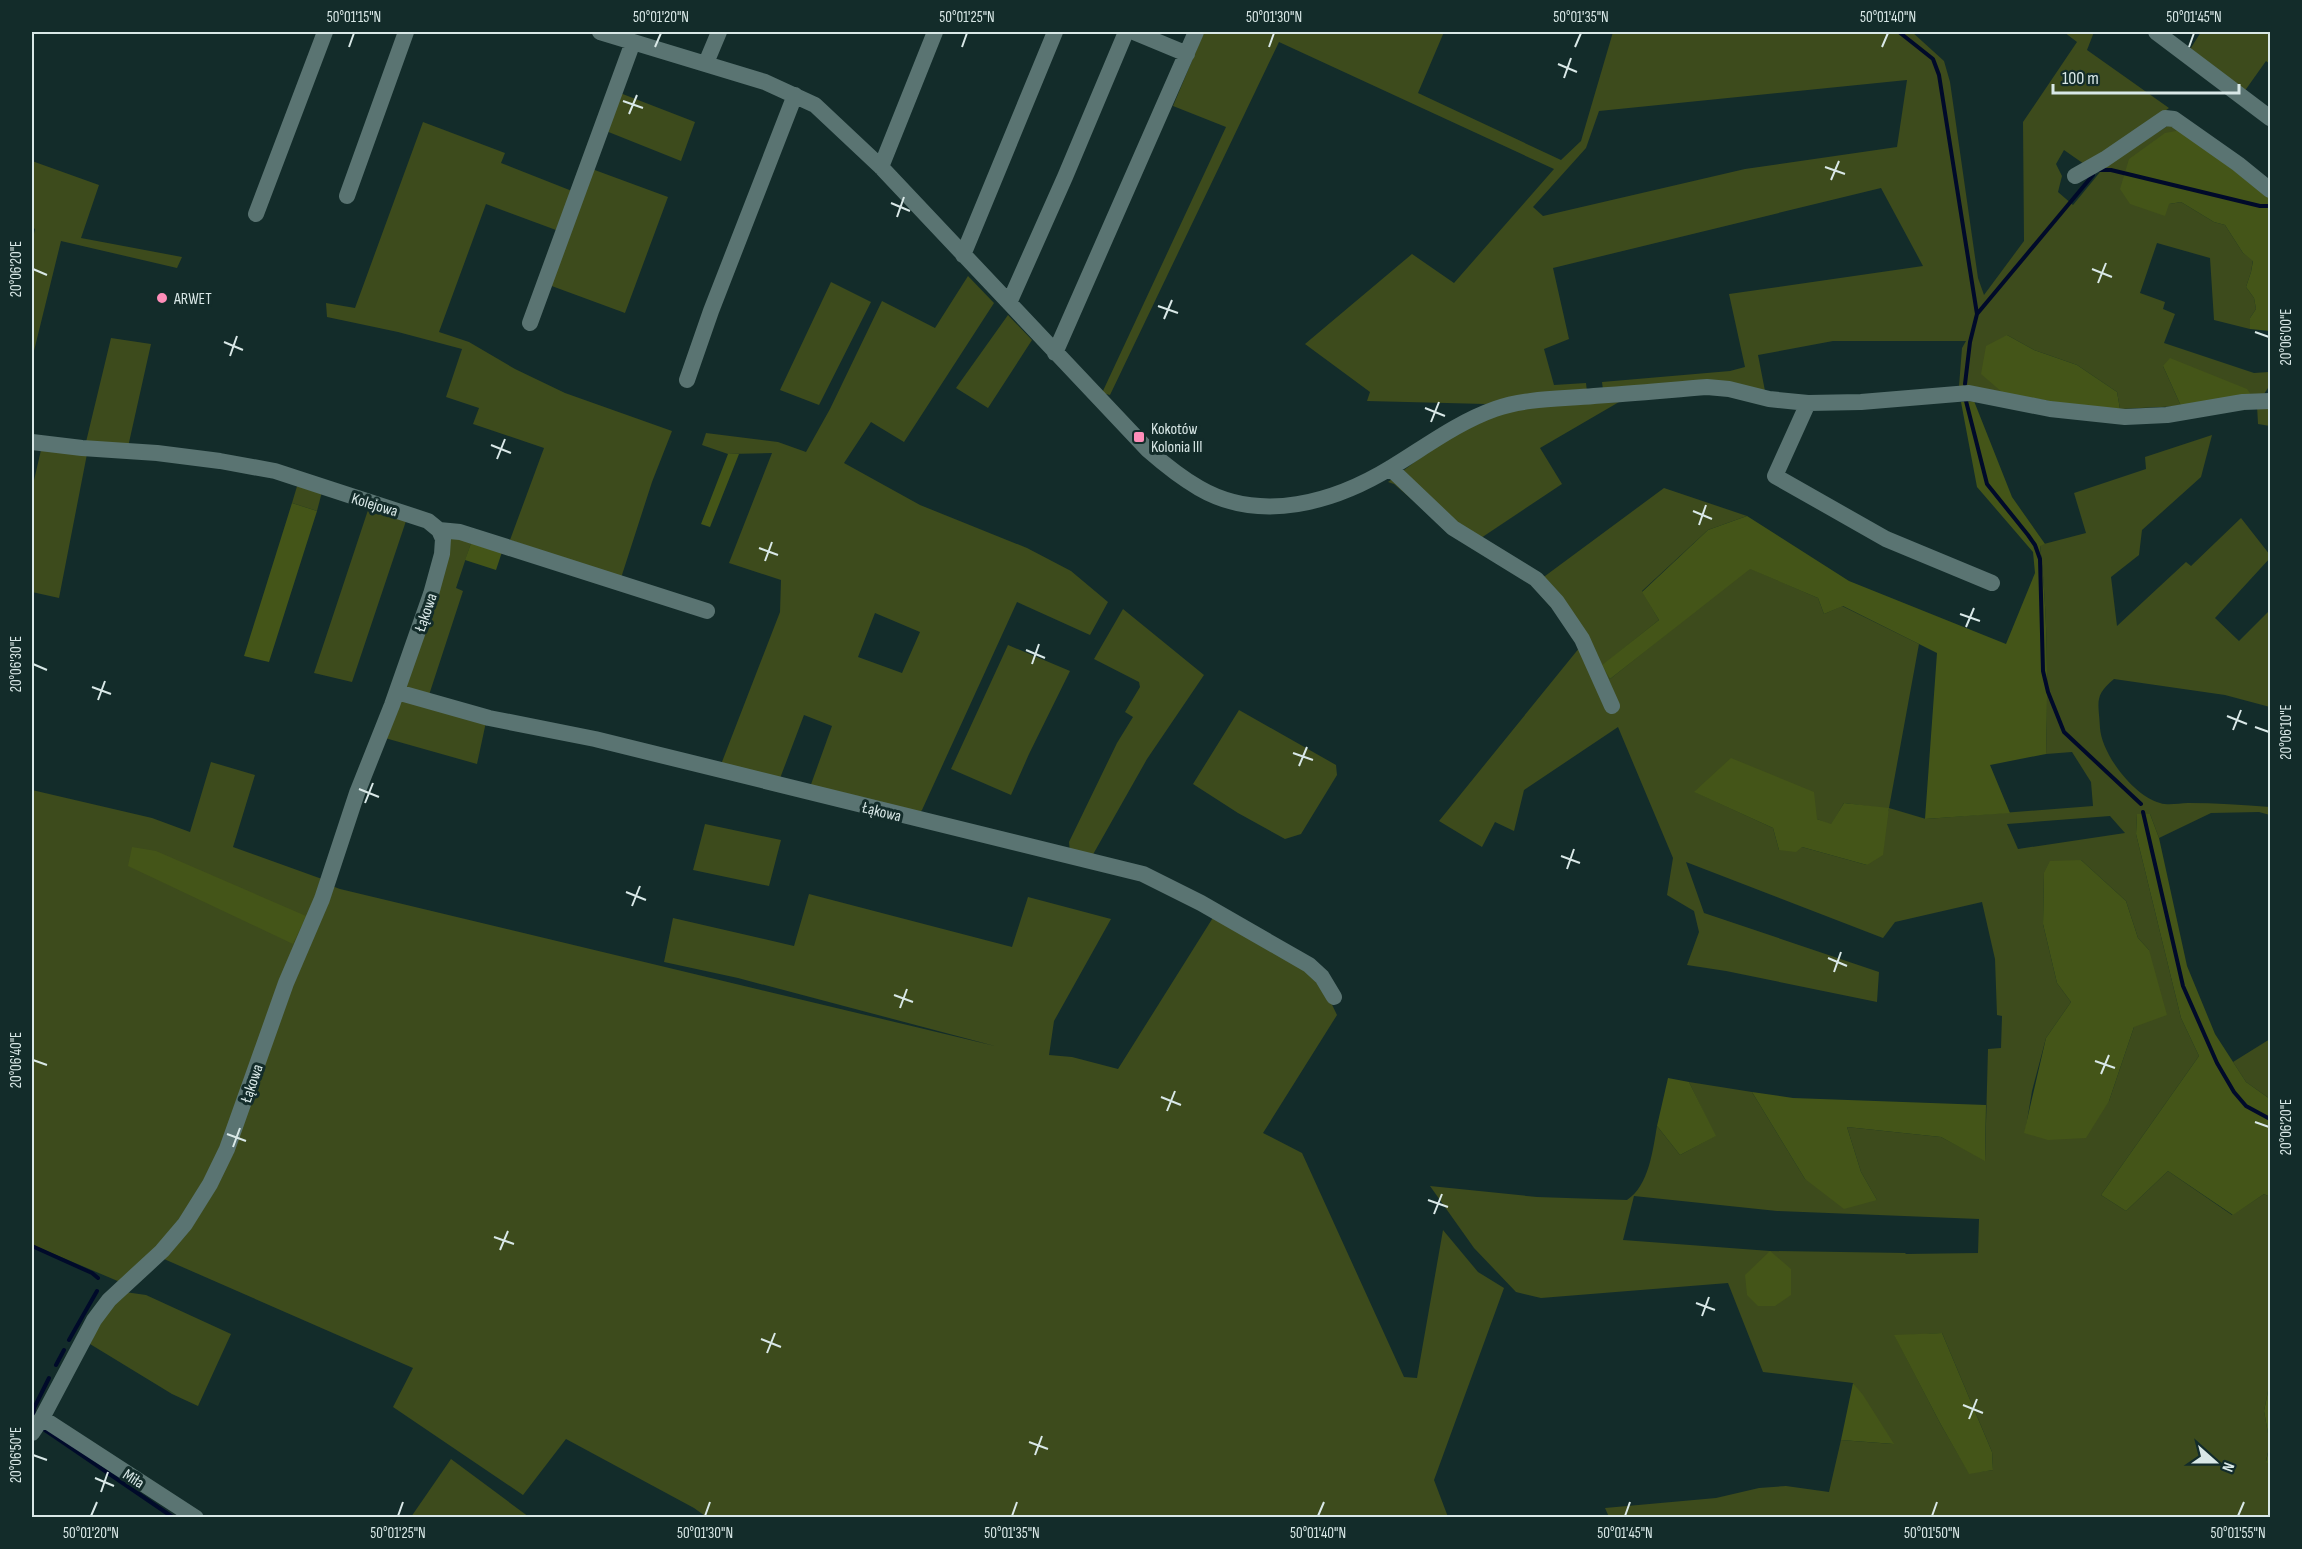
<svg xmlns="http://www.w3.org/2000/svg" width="2302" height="1549" font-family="'Sofia Sans Condensed',sans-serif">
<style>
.green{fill:#3d4b1c;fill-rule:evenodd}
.forest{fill:#445518}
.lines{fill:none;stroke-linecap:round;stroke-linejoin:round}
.stream{stroke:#000a2a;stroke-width:4}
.minor{stroke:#5a7472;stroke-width:16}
.ticks{fill:none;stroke:#d9e8e7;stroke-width:2}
.poi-dot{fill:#ff8eb9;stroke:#132c2a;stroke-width:2}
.labels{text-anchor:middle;stroke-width:6;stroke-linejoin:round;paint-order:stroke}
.poi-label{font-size:16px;fill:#d9e8e7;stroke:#132c2a;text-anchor:start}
.street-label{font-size:16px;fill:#d9e8e7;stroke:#132c2a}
.neatline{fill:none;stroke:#d9e8e7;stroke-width:2}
.ticks-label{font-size:15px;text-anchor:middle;fill:#d9e8e7}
</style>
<rect width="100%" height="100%" fill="#132c2a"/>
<path class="green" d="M1204 32H1444L1418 93 1561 160 1581 141 1613 32H1912L1944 61 1950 82 1978 278 1984 295 2024 241 2023 122 2077 42 2064 32H2094L2087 50 2169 108 2121 143 2084 164 2064 150 2056 164 2062 176 2058 192 2073 205 2105 166 2169 125 2181 130 2169 204 2181 202 2214 222 2225 225 2243 253 2253 260 2251 272 2246 287 2254 298 2256 309 2250 318V329L2214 320 2210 258 2157 243 2140 293 2165 302 2163 309 2175 314 2164 343 2254 373 2269 372 2268 388 2264 394 2252 396 2163 366 2181 406 2120 409 2117 392 2077 365 2034 350 2007 335 2003 393 1959 386 1962 348 1966 341H1833L1758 355 1765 391 1603 390 1602 382 1730 371 1745 367 1729 294 1923 266 1881 188 1553 268 1569 339 1544 349 1554 385 1586 383 1587 392 1486 404 1367 401 1370 392 1305 344 1412 254 1454 283 1554 169 1279 42 1110 395 1102 393 1226 127 1173 106ZM1907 80 1897 147 1745 169 1543 216 1533 207 1586 148 1599 111Z
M2201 32H2270V64L2266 61 2244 92 2189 51Z
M620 93 695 122 681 161 606 131Z
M423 122 505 153 501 163 572 191 556 230 486 204 439 332 469 342 515 369 565 393 672 431 652 482 621 578 510 540 544 448 473 424 479 408 446 397 462 349 398 332 327 317 326 303 355 308Z
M32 161 99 185 81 238 182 257 177 268 61 241 32 359V243L35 229 32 227Z
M592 169 668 197 625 313 549 285Z
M968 276 994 303 904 442 871 422 844 463 920 505 1027 548 1071 571 1108 602 1090 635 1017 602 922 810 916 816 809 790 832 726 804 715 779 781 720 767 780 612 781 580 729 563 772 453 728 454 702 445 706 433 778 442 806 452 830 409 882 301 935 328ZM875 613 920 632 902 673 858 657Z
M831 282 871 302 819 405 780 390Z
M1008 315 1032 340 988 408 956 388Z
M111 338 151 344 128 447 86 442Z
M1619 402 1540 448 1562 484 1478 540 1541 579 1664 488 1747 516 1708 530 1642 591 1659 620 1603 665 1610 679 1749 568 1818 598 1824 614 1842 606 1919 644 1889 808 1926 819 2093 806 2091 782 2072 752 2046 754C2048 685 2048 615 2040 545L2086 533 2074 493 2146 469 2145 457 2212 435 2201 477 2142 530 2139 555 2111 577 2117 626 2186 562 2191 566 2241 518 2270 555V558L2215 618 2239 641 2270 610V707L2225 695 2114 679C2093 696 2099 703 2100 728 2102 755 2134 796 2160 803 2169 806 2179 803 2188 803 2215 803 2243 805 2270 807V815L2259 812 2211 813 2159 838 2150 814 2137 815 2136 834 2181 1018 2199 1056 2101 1195 2126 1211 2168 1171 2232 1215 2264 1194 2270 1197V1382L2264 1411 2270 1444 2266 1461 2270 1465V1517H1609L1605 1508 1716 1498 1759 1488 1786 1486 1829 1492 1841 1440 1893 1444 1853 1383 1763 1372 1728 1283 1541 1298 1516 1292 1474 1248 1430 1186 1537 1197 1627 1200C1649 1186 1653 1149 1657 1126L1680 1155 1715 1136 1689 1082 1752 1092 1805 1179 1877 1200 1861 1172 1847 1127 1941 1137 1985 1160 1988 1049 2001 1048 2002 1016 1997 1015 1995 959 1982 902 1895 922 1883 938 1686 862 1704 913 1879 972 1877 1002 1726 971 1687 965 1699 932 1694 911 1667 895 1673 858 1618 727 1524 790 1514 831 1495 822 1482 847 1439 821 1580 647 1565 623 1523 575 1424 510 1394 484 1388 482C1425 454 1472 418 1519 409 1548 404 1588 404 1619 402ZM1695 792 1817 819 1831 825 1844 803 1889 809 1867 865 1802 847 1779 850 1773 828ZM2110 816 2125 833 2018 849 2007 824ZM2081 860 2126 901 2138 938 2149 950 2134 1027 2109 1101 2025 1133 2032 1091 2046 1038 2071 1002 2057 983 2043 924 2044 874ZM1634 1196 1777 1211 1979 1219 1978 1253 1906 1254 1905 1253 1770 1251 1623 1240ZM1942 1333 1992 1452 1993 1470 1969 1473 1940 1423 1895 1336Z
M2257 405H2270V426L2258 424Z
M41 450 87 454 59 598 32 592V489Z
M298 483 322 492 317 511 292 503Z
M369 507 407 518 352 682 314 673Z
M449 535 471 543 456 588 463 591 429 695 408 691 404 683Z
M1123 609 1204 675 1147 759 1091 858 1070 853 1069 842 1117 743 1133 717 1125 712 1140 687 1139 682 1094 659Z
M1008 645 1070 671 1029 754 1011 795 951 769Z
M403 700 486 722 477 764 385 738 396 704Z
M1239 710 1336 765 1337 775 1301 834 1285 839 1238 813 1193 784Z
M211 762 255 775 233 847 322 879 321 882 340 889 995 1046 738 978 664 962 673 918 794 946 809 894 1012 947 1028 897 1111 919 1054 1021 1049 1055 1072 1057 1118 1069 1214 916 1308 971 1323 986 1337 1015 1263 1133 1302 1153 1404 1377 1417 1378 1443 1230 1478 1272 1504 1288 1434 1480 1448 1517 708 1518 694 1508 566 1439 523 1495 393 1407 413 1368 164 1259 189 1231 120 1282 35 1246 32 1254V790L152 818 190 832Z
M705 824 781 840 769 886 693 870Z
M2270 1039V1099L2246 1082 2233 1062Z
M125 1292 146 1295 231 1334 198 1406 172 1394 90 1344 103 1317Z
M451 1459 529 1517H411Z"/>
<path class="forest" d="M2181 130 2270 198V331L2250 329V318L2256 309 2254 298 2246 287 2251 272 2253 261 2243 253 2225 225 2214 222 2181 202 2169 204 2165 216 2130 204 2120 189 2129 159 2165 133Z
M2007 335 2034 350 2077 365 2117 392 2120 409H2094L2003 393 1981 374 1986 346Z
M2170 358 2247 389 2252 396 2181 406 2163 366Z
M1974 401 2012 497 2045 544 2040 546C2048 615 2048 685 2046 754L1990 765 2010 813 1925 819 1937 653 1843 606 1824 614 1818 598 1750 569 1610 679 1602 665 1659 620 1642 592 1708 530 1747 516 1849 581 2006 644 2035 573 2033 552 1977 487 1961 402Z
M728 454H739L710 527 701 524Z
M292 503 317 511 269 662 244 656Z
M471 543 502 552 496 570 465 560Z
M1731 758 1814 792 1817 819 1831 824 1844 803 1889 808 1883 855 1867 865 1802 847 1796 852 1779 850 1773 828 1694 792Z
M2137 814H2150L2159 838 2187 966 2215 1034 2246 1082 2270 1099V1197L2264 1194 2233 1215 2168 1171 2126 1211 2101 1195 2199 1056 2181 1018 2136 834Z
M132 847 156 851 306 916 293 944 128 866Z
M2081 860 2126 901 2138 938 2149 950 2167 1015 2134 1027 2109 1101 2086 1138 2048 1140 2024 1133 2046 1038 2071 1002 2057 983 2043 924 2044 873 2050 861Z
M1668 1078 1689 1082 1716 1136 1680 1155 1657 1126Z
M1752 1092 1793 1098 1986 1105 1985 1161 1941 1137 1847 1127 1861 1172 1877 1200 1844 1209 1805 1179Z
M1770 1251 1791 1269V1295L1775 1306H1758L1747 1295 1745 1275Z
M1942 1333 1992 1452 1993 1470 1969 1474 1940 1423 1894 1335Z
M2270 1382V1465L2266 1462 2270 1444 2264 1411Z
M1853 1383 1863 1395 1894 1444 1841 1440Z"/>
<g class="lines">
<path class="stream" d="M1899 32 1933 59 1939 75 1977 314 1970 342 1965 384
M2099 170H2111L2260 206H2270
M1977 314 2093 175
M1966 401 1987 484 2028 535 2035 545 2040 559 2043 671 2048 692 2064 732 2141 804
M2143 812 2183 986 2217 1063 2234 1092 2246 1106 2270 1119
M32 1246 92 1273 98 1278
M69 1340 97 1291
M56 1365 64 1350
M33 1420 34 1408 49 1378
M45 1430 174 1518"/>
<path class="minor" d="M600 32 765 82 815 105 881 167 1148 450C1164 464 1180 477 1199 488 1261 524 1335 502 1392 467 1425 447 1458 422 1495 409 1526 398 1561 399 1594 396 1632 394 1669 390 1707 387L1729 389 1769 399 1808 403 1861 402 1969 393 2050 409 2125 417 2167 415 2243 402 2270 401
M1134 32 1187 54
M2156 32 2270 118
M706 63 719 32
M881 167 935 32
M2075 176 2105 159 2165 118 2174 119 2238 164 2270 190
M347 196 406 32
M256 214 325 32
M963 255 1055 32
M1009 303 1065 177 1126 32
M530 323 633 42
M1055 353 1196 32
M687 380 711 311 795 95
M1808 403 1775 476 1886 539 1992 583
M32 442 82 448 157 453 220 461 275 471 428 521 439 530 460 532 707 611
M1390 468 1453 528 1536 579 1557 602 1582 639 1612 706
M397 692 489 718 595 739 1143 874 1201 903 1309 965 1322 977 1334 997
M42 1418 196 1518
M32 1433 42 1418 94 1320 109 1300 162 1251 185 1224 210 1184 227 1149 286 983 322 899 357 793 392 705 431 594 442 554 443 539 439 530"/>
</g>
<path class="ticks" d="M349 47 354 33M655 47 661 33M962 47 967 33M1269 47 1274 33M1575 47 1581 33M1882 47 1888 33M2189 47 2194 33M1558 64 1577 72M1564 78 1571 58M623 101 643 108M629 114 637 95M1825 167 1845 174M1831 180 1839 161M891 203 910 211M897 217 904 197M33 269 47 275M2092 269 2112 277M2098 283 2106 263M1158 306 1178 313M1164 319 1172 300M2255 332 2269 337M224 342 243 350M230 356 237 336M1425 408 1445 416M1431 422 1439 402M491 445 511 453M497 459 505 439M1693 511 1712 519M1699 525 1706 505M759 548 778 555M765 561 772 542M1960 614 1980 621M1966 627 1974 608M1026 650 1045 658M33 664 47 670M1032 664 1039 644M92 687 111 694M98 700 105 681M2227 716 2247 724M2255 727 2269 732M2233 730 2241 710M1293 753 1313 760M1299 766 1307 747M359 789 379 797M365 803 373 783M1561 856 1580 863M1567 869 1574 849M626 892 646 900M632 906 640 886M1828 958 1847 966M1834 972 1841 952M894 995 913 1002M900 1008 907 989M33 1060 47 1065M2095 1061 2115 1068M2101 1074 2109 1055M1161 1097 1181 1105M1167 1111 1175 1091M2255 1122 2269 1127M227 1134 246 1141M233 1147 240 1128M1428 1200 1448 1207M1434 1214 1442 1194M494 1237 514 1244M500 1250 508 1231M1696 1303 1715 1310M1702 1316 1709 1297M761 1339 781 1347M767 1353 775 1333M1963 1405 1983 1413M1969 1419 1977 1399M1029 1442 1048 1449M33 1455 47 1460M1035 1455 1042 1436M95 1478 114 1486M101 1492 108 1472M91 1516 97 1502M398 1516 403 1502M705 1516 710 1502M1012 1516 1017 1502M1318 1516 1324 1502M1625 1516 1630 1502M1932 1516 1937 1502M2238 1516 2244 1502"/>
<g class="poi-dot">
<circle cx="162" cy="298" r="6"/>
<rect x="1133" y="431" width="12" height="12" rx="3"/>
</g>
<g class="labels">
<g class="poi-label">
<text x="174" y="304">ARWET</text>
<text x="1151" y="434">Kokotów<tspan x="1151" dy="18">Kolonia III</tspan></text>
</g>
<g class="street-label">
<text transform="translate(375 504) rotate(17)" y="6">Kolejowa</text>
<text transform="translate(425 612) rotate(-71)" y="6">Łąkowa</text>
<text transform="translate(882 811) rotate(14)" y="6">Łąkowa</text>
<text transform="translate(251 1083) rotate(-71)" y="6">Łąkowa</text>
<text transform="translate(134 1478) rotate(33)" y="6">Miła</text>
</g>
</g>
<rect width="2302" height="1549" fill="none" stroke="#132c2a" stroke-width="66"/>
<g transform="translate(2215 1462) rotate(111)" stroke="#132c2a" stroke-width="4.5" paint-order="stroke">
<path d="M0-4.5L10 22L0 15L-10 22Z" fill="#d9e8e7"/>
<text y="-9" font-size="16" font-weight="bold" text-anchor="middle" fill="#d9e8e7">N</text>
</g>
<path d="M2053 84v9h186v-9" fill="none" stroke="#d9e8e7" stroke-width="3"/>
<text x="2062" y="84" font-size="18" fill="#d9e8e7" stroke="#132c2a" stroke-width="4.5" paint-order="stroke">100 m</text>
<rect x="33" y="33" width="2236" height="1483" class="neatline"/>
<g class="ticks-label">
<text x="354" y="22">50°01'15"N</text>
<text x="661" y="22">50°01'20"N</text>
<text x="967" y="22">50°01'25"N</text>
<text x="1274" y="22">50°01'30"N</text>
<text x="1581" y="22">50°01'35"N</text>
<text x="1888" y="22">50°01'40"N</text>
<text x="2194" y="22">50°01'45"N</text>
<text transform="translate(16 269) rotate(-90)" y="5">20°06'20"E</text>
<text transform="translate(2286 337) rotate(-90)" y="5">20°06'00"E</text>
<text transform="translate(16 664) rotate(-90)" y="5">20°06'30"E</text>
<text transform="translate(2286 732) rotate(-90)" y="5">20°06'10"E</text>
<text transform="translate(16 1060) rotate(-90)" y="5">20°06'40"E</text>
<text transform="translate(2286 1127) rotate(-90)" y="5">20°06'20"E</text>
<text transform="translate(16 1455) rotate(-90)" y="5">20°06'50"E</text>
<text x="91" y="1538">50°01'20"N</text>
<text x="398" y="1538">50°01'25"N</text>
<text x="705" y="1538">50°01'30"N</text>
<text x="1012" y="1538">50°01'35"N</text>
<text x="1318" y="1538">50°01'40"N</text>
<text x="1625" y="1538">50°01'45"N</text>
<text x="1932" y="1538">50°01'50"N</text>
<text x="2238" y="1538">50°01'55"N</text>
</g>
</svg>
